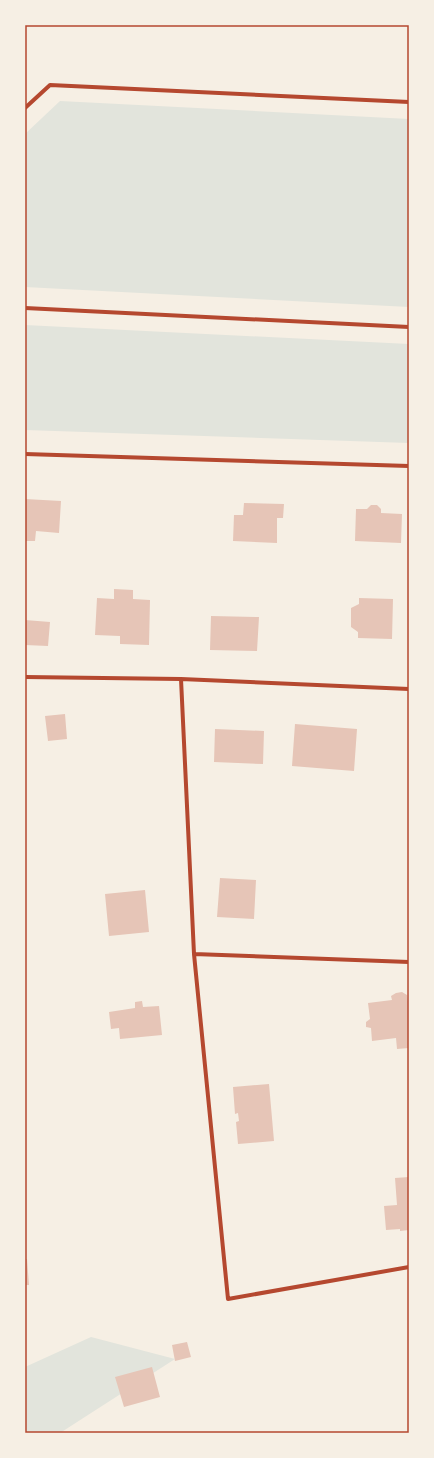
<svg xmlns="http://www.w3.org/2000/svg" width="434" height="1458" font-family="Roboto,sans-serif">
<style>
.green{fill:#e2e4dc}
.building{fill:#e6c5b7}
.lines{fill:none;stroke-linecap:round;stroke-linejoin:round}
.minor{stroke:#b5482f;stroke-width:4}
.neatline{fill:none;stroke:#b5482f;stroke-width:1.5}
</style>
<rect width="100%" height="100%" fill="#f6efe4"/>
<path class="green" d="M60 101 409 119V307L25 287V134Z
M25 325 409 344V443L25 430Z
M91 1337 175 1359 60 1433H25V1367Z"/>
<path class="building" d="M25 499 61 501 59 533 36 531 35 541H25Z
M244 503 284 504 283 518H277V543L233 541 234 515H243Z
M371 505H377L381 509V513L402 514 401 543 355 541 356 509H367Z
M114 589 133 590V599L150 600 149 645 120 644V636L95 635 97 598 114 599Z
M359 598 393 599 392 639 358 638V632L351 627V608L359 604Z
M211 616 259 617 257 651 210 650Z
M25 620 50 622 48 646 25 645Z
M65 714 67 739 48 741 45 716Z
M295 724 357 729 354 771 292 766Z
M215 729 264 731 263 764 214 762Z
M220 878 256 880 254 919 217 917Z
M145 890 149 932 109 936 105 894Z
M402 992 407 995 409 1009V1048L397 1049 396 1038 372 1041 371 1028 366 1027V1022L370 1019 368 1003 392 1000 391 996 396 993Z
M142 1001 143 1007 159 1006 162 1035 120 1039 119 1028 111 1029 109 1012 135 1008V1002Z
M269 1084 274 1141 238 1144 236 1122 239 1121 238 1113 235 1114 233 1087Z
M409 1177V1230L400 1231V1229L386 1230 384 1206 397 1205 395 1178Z
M25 1259H27L29 1285H25Z
M187 1342 191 1357 175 1361 172 1345Z
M152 1367 160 1397 124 1407 115 1377Z"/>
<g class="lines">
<path class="minor" d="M25 108 50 85 409 102
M25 308 409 327
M25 454 409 466
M25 677 181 679 409 689
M181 679 194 954 228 1299 409 1267
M194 954 409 962"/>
</g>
<rect width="434" height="1458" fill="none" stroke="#f6efe4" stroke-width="52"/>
<rect x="26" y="26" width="382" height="1406" class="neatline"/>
</svg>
